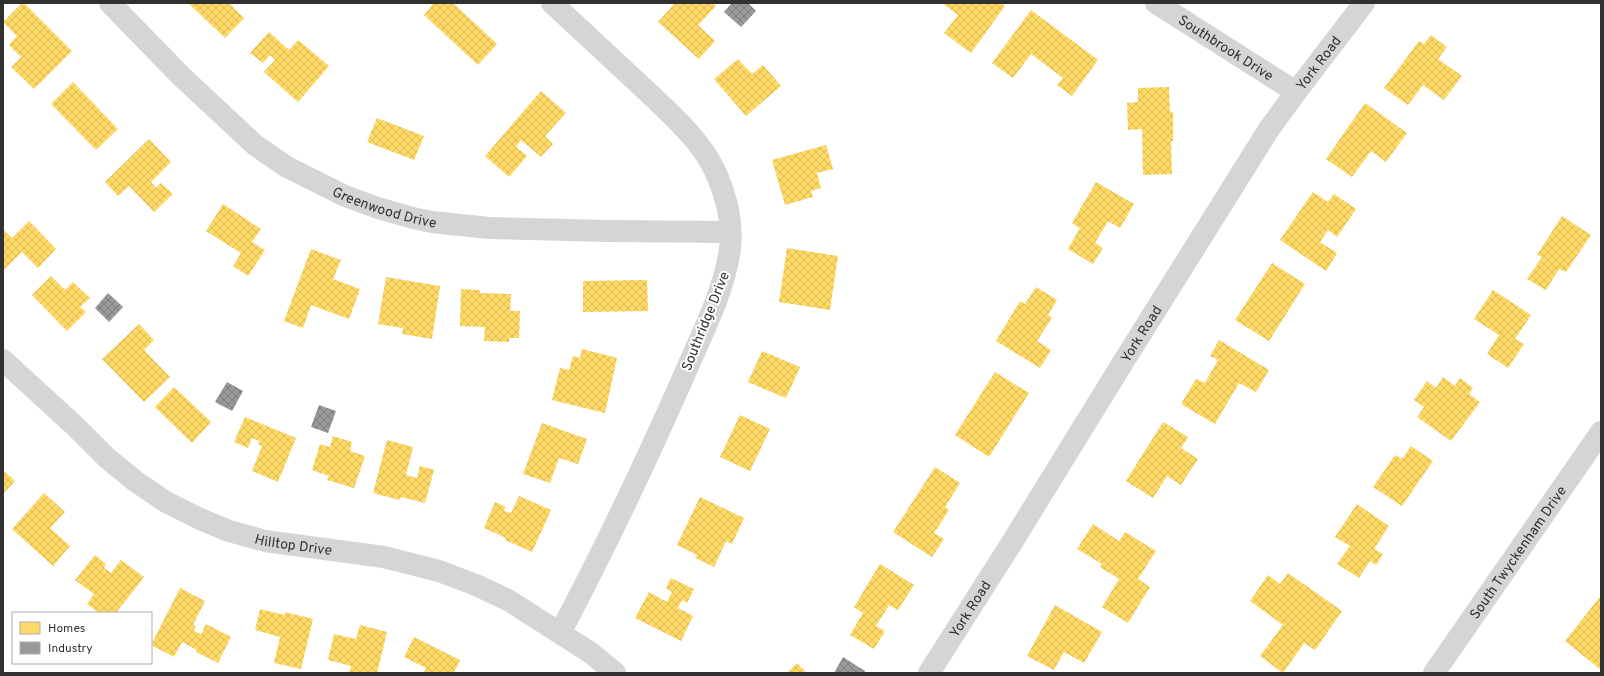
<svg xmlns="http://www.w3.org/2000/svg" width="1604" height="676" font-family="Overpass,sans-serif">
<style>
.homes{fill:url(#homes-cross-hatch)}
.industry{fill:url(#industry-cross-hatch)}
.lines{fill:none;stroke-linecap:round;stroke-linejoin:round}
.minor{stroke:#d5d5d5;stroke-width:22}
.tertiary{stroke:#d5d5d5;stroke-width:22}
.labels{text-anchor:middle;stroke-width:4;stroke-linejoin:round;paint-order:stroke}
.street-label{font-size:14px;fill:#313131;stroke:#fff}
</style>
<defs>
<pattern id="homes-cross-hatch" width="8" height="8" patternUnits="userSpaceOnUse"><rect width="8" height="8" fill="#ffd966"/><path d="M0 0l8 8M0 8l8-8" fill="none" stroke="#dbbb59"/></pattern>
<pattern id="industry-cross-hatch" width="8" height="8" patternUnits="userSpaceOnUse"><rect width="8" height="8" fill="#999"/><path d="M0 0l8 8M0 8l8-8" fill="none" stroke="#7d7d7d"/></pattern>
</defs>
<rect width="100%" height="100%" fill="#fff"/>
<path class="homes" d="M22 3H24L72 51 34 89 11 67 21 57 9 45 17 36 3 22Z
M188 3H229L244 18 225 38Z
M434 3H453L497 44 478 65 424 15Z
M675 3H713L716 6 698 25 715 41 699 59 658 22Z
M942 3H1002L1005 6 971 53 944 33 958 15Z
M1031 10 1098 60 1072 96 1057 85 1063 78 1031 54 1013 78 992 63Z
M269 32 289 50 298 40 329 66 298 102 264 72 275 60 270 55 263 63 250 53Z
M1431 35 1447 47 1438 59 1462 76 1444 100 1423 85 1408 105 1384 88 1419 41 1424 44Z
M738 59 752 74 763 65 781 86 746 116 714 79Z
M73 82 118 129 96 150 51 104Z
M1169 87 1170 112H1173V141H1171L1172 174 1143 175 1142 129 1128 130 1127 103 1138 102V88Z
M541 91 566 113 545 136 553 144 541 157 521 140 516 147 527 156 509 177 485 156Z
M1365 103 1407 133 1386 162 1371 151 1352 177 1326 159Z
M377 118 424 136 414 160 367 142Z
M149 139 171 162 151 182 156 188 161 183 173 194 154 212 129 186 118 196 105 182Z
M826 145 833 169 817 173 821 188 811 191 813 197 785 205 772 160Z
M1096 182 1134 204 1120 228 1108 221 1095 243 1103 248 1093 264 1068 249 1080 228 1072 223Z
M1313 192 1328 202 1334 194 1356 209 1337 237 1328 230 1320 242 1337 253 1326 271 1280 240Z
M223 204 261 229 252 242 265 250 248 276 233 266 241 253 206 231Z
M1562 216 1591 235 1566 272 1559 269 1546 290 1527 279 1542 257 1537 255Z
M29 221 56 249 38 268 22 252 3 271V229L12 238Z
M787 248 838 256 830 310 779 302Z
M311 249 341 260 333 279 360 289 349 319 311 305 303 328 284 321Z
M1272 263 1305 284 1269 341 1235 320Z
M51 276 65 290 73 282 90 298 80 307 86 312 67 331 32 295Z
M386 277 440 286 432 339 402 334 403 328 378 324Z
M647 280 648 311 583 312V281Z
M1036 287 1057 300 1048 315 1052 318 1037 341 1051 350 1040 368 996 341 1020 301 1025 304Z
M461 289 480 290V293L511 294 510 311H520L519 338H509V342L484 341 485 327 460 326Z
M1493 290 1531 315 1515 339 1524 344 1508 368 1487 354 1499 335 1474 319Z
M139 324 154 340 144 350 170 377 144 402 102 359Z
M1219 340 1269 370 1256 392 1239 383 1215 424 1181 404 1196 379 1205 383 1218 360 1210 356Z
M582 349 617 358 605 413 552 400 560 368 569 370 573 356 580 358Z
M762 351 800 367 786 398 748 382Z
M995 372 1029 393 989 457 955 435Z
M1443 377 1455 386 1460 378 1473 388 1469 394 1480 402 1451 441 1417 417 1424 407 1414 400 1427 381 1436 388Z
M174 387 211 422 192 443 155 407Z
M740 415 770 429 750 471 720 457Z
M245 417 296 438 278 482 252 471 262 446 258 444 260 441 252 438 248 448 234 442Z
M1163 422 1188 437 1181 448 1198 459 1181 485 1167 476 1153 498 1126 481Z
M542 423 587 439 578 464 559 458 550 483 523 474Z
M333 436 352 442 350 451 365 456 354 488 327 480 329 476 312 470 320 444 330 447Z
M387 440 413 447 406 475 417 478 420 466 434 470 425 503 401 497 400 500 373 493Z
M1411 446 1433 461 1402 506 1373 487 1395 455 1402 459Z
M935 467 960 483 945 507 949 510 934 533 944 539 932 557 893 532Z
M3 470 15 481 3 494Z
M44 493 65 512 50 528 70 546 53 566 12 529Z
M519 496 551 510 532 552 505 540 506 538 484 528 495 502 506 507 504 511 511 513Z
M700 497 744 518 732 544 726 541 714 567 695 558 697 555 677 545Z
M1357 504 1389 526 1374 549 1383 554 1376 565 1370 561 1359 578 1337 564 1350 546 1335 537Z
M1093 524 1119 541 1125 532 1156 551 1138 579 1150 587 1128 623 1102 607 1119 579 1100 567 1102 564 1077 549Z
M95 555 106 564 104 568 111 573 121 560 144 577 116 613H99L87 604 94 594 75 580Z
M880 564 914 585 898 610 889 605 876 626 885 631 874 649 850 635 863 613 854 607Z
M1288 573 1342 611 1315 650 1304 643 1283 673 1260 656 1283 625 1250 601 1268 575 1280 584Z
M671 578 694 589 687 603 682 600 678 608 693 616 681 641 635 618 649 592 667 602 672 592 666 588Z
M180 588 205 601 193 625 196 626 194 631 201 634 206 624 231 637 218 663 196 652 197 650 182 642 174 657 151 645Z
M1599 598 1601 599V670L1565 641Z
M1055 605 1102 632 1084 663 1064 652 1054 670 1027 656Z
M260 609 285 615V612L313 619 301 669 274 663 280 637 255 630Z
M360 625 387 632 377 673H349L351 666 328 660 334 634 356 639Z
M414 637 460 660 454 673H424L426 668 404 657Z
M797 663 807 673H787Z"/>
<path class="industry" d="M732 3H748L756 11 741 27 724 12Z
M108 293 123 307 109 322 95 308Z
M227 382 243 391 232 411 215 402Z
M319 405 336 411 328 433 311 427Z
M843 657 865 671 864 673H834Z"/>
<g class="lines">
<g class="minor">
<path id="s1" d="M110 3 181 76 255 145 287 167 345 196 378 208 413 218 432 222 489 228 607 231 730 232"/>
<path d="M552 3C585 34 619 65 652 96 676 119 702 142 716 173 726 196 733 223 730 248 725 291 699 340 682 380 644 466 604 550 560 633"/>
<path id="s2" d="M1156 3 1296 92"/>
<path id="s3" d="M3 360 76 427 107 458 135 481 166 502 200 519 229 531 265 541 384 557 439 571 476 585 508 600 591 653 615 673"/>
<path id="s4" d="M929 673 1011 544 1122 364 1269 129 1296 92 1364 3"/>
</g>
<path class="tertiary" id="s5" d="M1434 673 1601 432"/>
</g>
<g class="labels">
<g class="street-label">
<text dy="5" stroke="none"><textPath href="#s2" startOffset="83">Southbrook Drive</textPath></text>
<text dy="5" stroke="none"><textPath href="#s4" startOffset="724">York Road</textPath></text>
<text dy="5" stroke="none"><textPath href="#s1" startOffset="348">Greenwood Drive</textPath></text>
<text transform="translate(705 321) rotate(-68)" y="5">Southridge Drive</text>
<text dy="5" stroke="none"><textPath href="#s4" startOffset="400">York Road</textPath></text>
<text dy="5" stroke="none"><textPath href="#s3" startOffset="352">Hilltop Drive</textPath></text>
<text dy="5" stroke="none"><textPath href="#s5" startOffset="147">South Twyckenham Drive</textPath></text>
<text dy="5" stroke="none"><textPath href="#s4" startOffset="76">York Road</textPath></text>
</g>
</g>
<rect width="1604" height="676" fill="none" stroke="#313131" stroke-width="8"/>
<rect x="12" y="612" width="140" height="52" fill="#ffffff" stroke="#adadad"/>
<rect x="20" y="622" width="20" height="12" fill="#ffd966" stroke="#adadad"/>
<text x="48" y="632" font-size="12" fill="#313131">Homes</text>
<rect x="20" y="642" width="20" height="12" fill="#999999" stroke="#adadad"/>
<text x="48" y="652" font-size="12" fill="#313131">Industry</text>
</svg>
